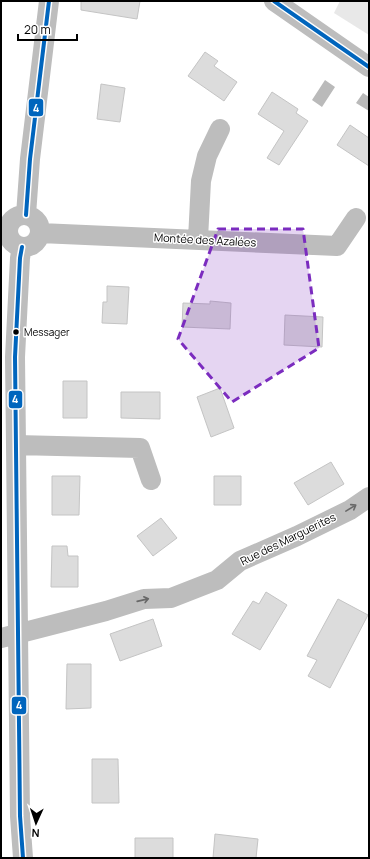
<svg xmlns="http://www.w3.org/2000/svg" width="370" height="859" font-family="Manrope,sans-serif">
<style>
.green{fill:#e8e8e8}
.water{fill:#bababa}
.building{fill:#dcdcdc;stroke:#c4c4c4}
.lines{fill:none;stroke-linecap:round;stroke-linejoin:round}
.minor{stroke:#bdbdbd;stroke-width:20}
.bus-1-casing{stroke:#fff;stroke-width:7}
.bus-1{stroke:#0065bd;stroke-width:4}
.oneway{stroke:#686868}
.marked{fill:#7b2cbf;fill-opacity:0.2;stroke:#7b2cbf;stroke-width:3;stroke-dasharray:8 5;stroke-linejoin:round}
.bus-dot{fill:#000;stroke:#fff;stroke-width:1.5}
.labels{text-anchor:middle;stroke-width:3;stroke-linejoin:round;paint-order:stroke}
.bus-label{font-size:10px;fill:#000;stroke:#fff;text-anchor:start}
.street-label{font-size:11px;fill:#000;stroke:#fff}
.line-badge{stroke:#fff;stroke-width:1.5}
.badge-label{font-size:11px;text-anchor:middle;font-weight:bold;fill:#fff}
</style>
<rect width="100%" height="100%" fill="#fff"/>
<path class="green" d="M340 1H369V35L334 13Z"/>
<path class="water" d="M325 80 335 87 322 107 312 100Z
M363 93 369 97V111L356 103Z"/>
<path class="building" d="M81 1H140L137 19 81 10Z
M205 52 218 61 214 66 237 82 224 101 188 76Z
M101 84 125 88 120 122 97 119Z
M272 92 298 109 296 113 308 121 279 165 267 158 284 131 258 114Z
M350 125 369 138V166L337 145Z
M107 286 129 287 127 324 102 323 103 302H107Z
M210 301 231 303 230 329 182 327 183 303 210 304Z
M285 315 323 317 322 347 284 345Z
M63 381H87V418H63Z
M220 388 234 428 211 437 197 397Z
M121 392H160V419L121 418Z
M331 462 344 484 308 505 294 483Z
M52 476H80L79 515H52Z
M214 476H241V505H214Z
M161 518 177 538 153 556 137 536Z
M52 546H67L68 556H78V587H51Z
M266 592 287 605 260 650 232 634 253 601 259 604Z
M338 599 368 615 330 688 308 676 317 660 307 656Z
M153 619 162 646 120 661 110 634Z
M67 664H91V708L66 709Z
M92 759H118L119 803H92Z
M215 834 258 839 256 858H213Z
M135 838H173V858H135Z"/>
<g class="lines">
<path class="minor" d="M274 1 369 67
M8 231a16 16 0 1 1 32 0a16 16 0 1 1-32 0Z
M26 215 30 159 49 1
M40 233 337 246 356 218
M198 239 201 181 207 156 220 129
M22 247 20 258 15 357 16 445 20 816 23 858
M16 445 140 448 151 480
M1 638 106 611 144 599 171 598 217 580 240 561 297 536 350 510 369 497"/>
<defs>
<path id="bus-1" d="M274 1 369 67
M26 215 30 159 49 1
M22 247 20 258 15 357 20 816 23 858"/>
</defs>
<use href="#bus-1" class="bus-1-casing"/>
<use href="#bus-1" class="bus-1"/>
</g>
<defs><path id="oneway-shaft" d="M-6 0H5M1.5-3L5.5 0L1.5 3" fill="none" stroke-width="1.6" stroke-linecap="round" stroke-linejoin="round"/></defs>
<g class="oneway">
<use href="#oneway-shaft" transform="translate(351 508) rotate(-31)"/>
<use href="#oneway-shaft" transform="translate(143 600) rotate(-13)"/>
</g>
<path class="marked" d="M218 229H303L319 348 232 402 178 339Z"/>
<circle class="bus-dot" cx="16" cy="332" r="3.5"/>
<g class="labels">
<g class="bus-label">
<text x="24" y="336">Messager</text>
</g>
<g class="street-label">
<text transform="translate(205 240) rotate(3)" y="4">Montée des Azalées</text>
<text transform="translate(288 539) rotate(-26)" y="4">Rue des Marguerites</text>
</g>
</g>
<g class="line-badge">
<rect x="28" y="98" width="16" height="19" rx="4" fill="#0065bd"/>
<rect x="8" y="390" width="15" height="19" rx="4" fill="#0065bd"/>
<rect x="11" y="696" width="16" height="19" rx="4" fill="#0065bd"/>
</g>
<g class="badge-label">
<text x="36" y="112">4</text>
<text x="15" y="403">4</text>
<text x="19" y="709">4</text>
</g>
<rect width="370" height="859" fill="none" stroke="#000000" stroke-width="4"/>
<g transform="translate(36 823) rotate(183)" stroke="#ffffff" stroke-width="3" paint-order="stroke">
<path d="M0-3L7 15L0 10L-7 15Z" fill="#000000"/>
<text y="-6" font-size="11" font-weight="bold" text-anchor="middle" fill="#000000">N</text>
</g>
<path d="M18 34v6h59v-6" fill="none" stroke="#000000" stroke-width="2"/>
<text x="24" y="34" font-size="12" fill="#000000" stroke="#ffffff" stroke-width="3" paint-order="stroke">20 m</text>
</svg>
